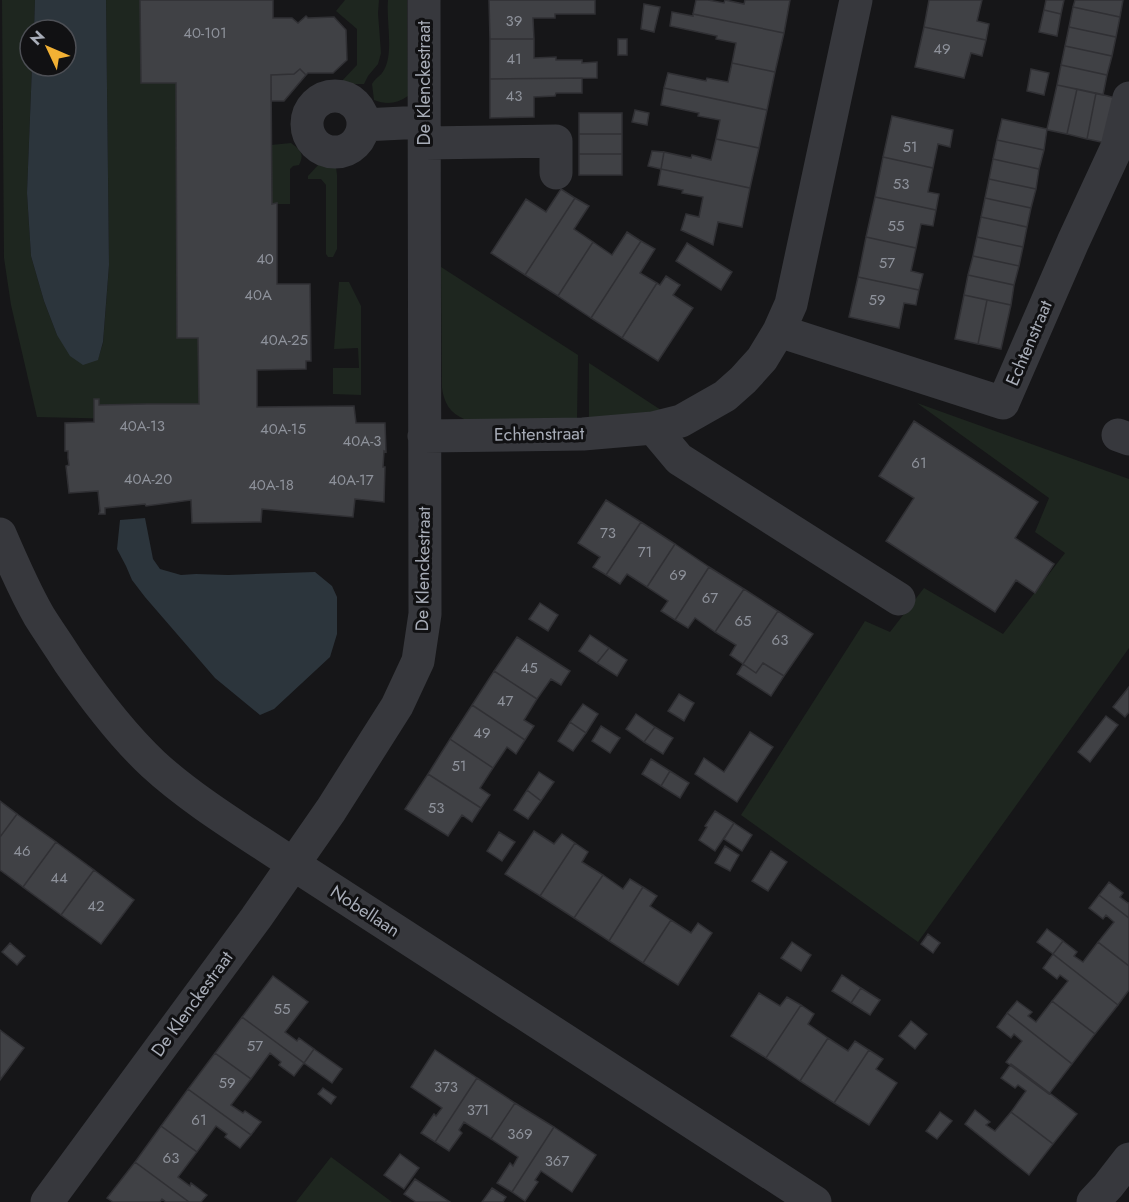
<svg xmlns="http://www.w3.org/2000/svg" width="1129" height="1202" font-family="Jost,sans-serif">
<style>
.green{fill:#1e261f}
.water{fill:#2c353c}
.building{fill:#404145;stroke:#303034;stroke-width:1.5}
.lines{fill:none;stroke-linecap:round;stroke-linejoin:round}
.minor{stroke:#37383d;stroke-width:33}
.labels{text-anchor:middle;stroke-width:6;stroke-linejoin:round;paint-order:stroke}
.number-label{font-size:15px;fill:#8e929b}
.street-label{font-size:18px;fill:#a8adb8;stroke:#111113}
</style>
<rect width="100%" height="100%" fill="#161618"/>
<path class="green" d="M2 0H35L34 30H30V66H32L27 193 31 256 44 301 57 335 98 359 103 343 109 265 106 0H140L141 83H176L177 337 200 332 206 421 37 417 11 305 4 258Z
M345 0H379L378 13 381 53 378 64 368 76 364 84H339L357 65V29L336 11Z
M388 0H407L408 96C397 104 386 105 374 100L372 84C375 78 381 76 384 70 394 52 386 21 388 0Z
M291 143C300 150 305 153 299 165L293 166 290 169V204H272L271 145Z
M319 164 333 165 336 167 337 175V249L333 257H328L326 254V185L321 179H308V176Z
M441 267 578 355 577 420 464 419C450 413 444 403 442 388Z
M339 282H349L361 306V395L333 394V368H359L358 348 334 349Z
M589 363 661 410 649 414 589 420Z
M917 403 1129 479V648L918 942 741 815 865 621 890 632 924 588 1003 634 1065 553 1035 532 1049 498Z
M331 1157 392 1202H296Z"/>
<path class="water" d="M35 0H106L109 265 103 342 98 360 83 365 70 356 57 335 44 301 31 256 27 193 32 66H66V30H34Z
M145 518 153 559 160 569 181 575 196 574 228 575 315 572 332 586 337 597V634L330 657 274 709 260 715 215 678 145 597 132 580 126 566 117 549 120 520Z"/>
<path class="building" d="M140 0H273V18H292L298 23 306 16 308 18 334 17 346 30 347 60 333 73H308L306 75 300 69 294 74 271 75 272 204 277 203V284H310L311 361H306V369L257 370V407L354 406 356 423H385L386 452 384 451 383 467H385L384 502 355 499 353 517 262 509 261 522 192 523 191 500 146 506 145 504 105 508V514H99L100 511 98 491 69 493 66 466 69 465 68 458V451H65V423L94 422V399H99V405L146 404H199L198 338H177L176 83H141Z
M489 0H595V14H555V18H533L534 39H490Z
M696 0H708L724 3 725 0 744 4 745 0H790L784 33 693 14Z
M929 0H982L977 21 989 24 986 40 924 27Z
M1046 0H1064L1061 14 1044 10Z
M1075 0H1123L1120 17 1073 7Z
M644 4 660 7 654 32 641 29Z
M1073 7 1120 17 1116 37 1069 27Z
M1044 10 1061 14 1057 36 1039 32Z
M672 12 693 16V14L784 33 775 72 732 63 736 43 716 39 717 36 670 26Z
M924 27 986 40 982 56 971 53 964 78 915 67Z
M1069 27 1116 37 1112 56 1065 46Z
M490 39H534V58L556 57V60H582V63L597 62V78L490 79Z
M618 39H627V55H618Z
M1065 46 1112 56 1107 75 1061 65Z
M732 63 775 72 767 110 664 88 668 73 706 81 707 78 728 82Z
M1061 65 1107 75 1103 95 1057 85Z
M300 69 306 75 284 101H271V75L294 74Z
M1031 69 1049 73 1044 95 1027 91Z
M582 78V93H556L555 96 534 97V117L490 118V79Z
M1057 85 1077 89 1067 134 1048 130 1047 129Z
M664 88 767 110 759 148 716 139 720 120 698 116 699 113 661 105Z
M1077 89 1096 93 1087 139 1067 134Z
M1096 93 1116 98 1106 143 1087 139Z
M635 110 649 113 647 125 632 122Z
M579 113H622V134H579Z
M892 116 953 130 950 147 938 144 933 168 883 157Z
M1002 119 1047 129 1044 150 997 140Z
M579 134H622V154H579Z
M716 139 759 148 750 188 661 169 664 152 691 158 692 155 711 160Z
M997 140 1044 150 1039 169 993 159Z
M652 151 664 152 661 169 648 166Z
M579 154H622V175H579Z
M883 157 933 168 928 192 939 194 936 210 875 197Z
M993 159 1039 169 1036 189 989 179Z
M661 169 750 188 742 227 718 222 713 245 681 230 686 214 699 217 703 197 682 193 683 190 658 185Z
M989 179 1036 189 1031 208 985 198Z
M561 189 575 198 525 275 491 253 526 199 546 212Z
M875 197 936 210 933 226 921 224 916 248 866 237Z
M575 198 589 206 574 229 593 242 558 296 525 275Z
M985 198 1031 208 1027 227 981 217Z
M981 217 1027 227 1023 247 977 237Z
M627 232 641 241 591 318 558 296 593 242 612 255Z
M866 237 916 248 911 271 923 274 919 290 858 277Z
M977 237 1023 247 1019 266 973 256Z
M641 241 655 249 640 273 657 283 622 338 591 318Z
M687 243 732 272 721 290 676 261Z
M973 256 1019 266 1014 285 968 275Z
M968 275 1014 285 1011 305 964 295Z
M666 276 680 285 673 295 693 308 658 361 622 338 657 283 660 285Z
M858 277 919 290 916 305 904 303 899 328 849 317Z
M964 295 987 300 978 344 955 339Z
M987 300 1011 305 1001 349 978 344Z
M914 421 1038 502 1015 538 1054 564 1035 593 1016 580 995 612 886 541 914 498 879 476Z
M606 500 641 522 606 575 593 567 600 557 578 543Z
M641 522 675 544 647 587 627 574 620 584 606 575Z
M675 544 709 567 675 620 661 611 668 601 647 587Z
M709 567 744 589 715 632 695 618 688 628 675 620Z
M744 589 778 611 743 664 730 655 736 645 715 632Z
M540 603 558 615 548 631 529 619Z
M778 611 813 634 784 676 763 663 756 673 743 664Z
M590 635 609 648 597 663 579 651Z
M517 637 570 671 561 685 551 679 537 699 494 671Z
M609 648 627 660 617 676 597 663Z
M763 663 784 676 771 696 737 674 743 664 756 673Z
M494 671 537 699 524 720 534 726 525 740 472 705Z
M1129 687V712L1125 717 1113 707Z
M679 694 694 703 684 721 668 711Z
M583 704 598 714 586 733 570 722Z
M472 705 525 740 516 754 507 747 493 768 450 739Z
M636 714 655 727 644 742 626 729Z
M1106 716 1118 725 1090 762 1078 752Z
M570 722 586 733 573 751 558 741Z
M601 726 620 738 610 753 592 741Z
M655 727 673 738 663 754 644 742Z
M750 732 773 747 737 802 695 774 704 758 724 772Z
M450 739 493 768 480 788 490 795 481 808 428 774Z
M651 759 670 771 661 786 642 774Z
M670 771 689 783 680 798 661 786Z
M539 772 554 782 541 801 527 790Z
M428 774 481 808 472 822 462 815 448 836 405 809Z
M527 790 541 801 528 819 514 810Z
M0 801 17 814 0 837Z
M715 811 734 823 715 851 699 840 707 827 705 826Z
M17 814 56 842 23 887 0 870V837Z
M734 823 752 835 742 851 724 839Z
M534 831 554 844 562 834 575 843 540 896 505 874Z
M499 832 515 842 502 861 487 851Z
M56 842 94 870 61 915 23 887Z
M575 843 588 852 582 862 603 875 574 918 540 896Z
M725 846 739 855 730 871 715 863Z
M771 851 787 862 768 891 752 881Z
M94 870 134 900 101 944 61 915Z
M603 875 623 889 630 879 643 887 609 941 574 918Z
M1109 882 1123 893 1120 897 1128 903H1129V918L1099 895Z
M643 887 657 896 650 906 671 920 643 963 609 941Z
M1099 895 1129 918V966L1098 942 1114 922 1106 915 1103 919 1089 908Z
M671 920 691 933 698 923 712 933 678 985 643 963Z
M1047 929 1063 941 1053 954 1037 942Z
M928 934 940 943 933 953 921 944Z
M1063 941 1077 952 1074 956 1083 962 1098 942 1129 966V990L1118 1005 1053 954Z
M792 942 811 955 801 971 781 958Z
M10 943 25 956 17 965 2 952Z
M1053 954 1118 1005 1095 1034 1052 1001 1068 981 1060 975 1057 979 1043 968Z
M842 975 861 988 851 1003 832 991Z
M273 976 308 1002 285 1032 297 1041 299 1038 314 1049 304 1063 242 1017Z
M861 988 880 1000 870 1015 851 1003Z
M759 993 780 1006 787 997 801 1005 766 1058 731 1036Z
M1017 1001 1032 1012 1028 1016 1036 1022 1052 1001 1095 1034 1072 1064 1007 1013Z
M801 1005 814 1014 808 1024 828 1038 800 1081 766 1058Z
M1007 1013 1072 1064 1049 1094 1006 1062 1022 1041 1014 1034 1011 1038 997 1027Z
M242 1017 304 1063 294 1076 279 1065 281 1062 270 1053 251 1079 215 1053Z
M911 1021 927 1034 915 1049 899 1036Z
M0 1030 24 1048 0 1080Z
M828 1038 848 1051 855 1041 869 1050 834 1103 800 1081Z
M314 1049 342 1069 332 1083 304 1063Z
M435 1050 477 1078 435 1142 421 1133 434 1114 436 1116 442 1108 411 1087Z
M869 1050 883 1059 876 1069 897 1083 869 1125 834 1103Z
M215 1053 251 1079 231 1105 243 1113 245 1111 261 1122 251 1135 188 1089Z
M1011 1064 1077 1114 1053 1144 1011 1112 1026 1091 1018 1085 1015 1088 1001 1078Z
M477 1078 515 1103 491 1139 464 1122 459 1130 462 1133 449 1151 435 1142Z
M323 1088 336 1097 331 1104 318 1094Z
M188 1089 251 1135 240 1148 225 1137 227 1134 216 1126 197 1152 161 1126Z
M515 1103 554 1127 512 1192 497 1183 510 1163 513 1166 518 1157 491 1139Z
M975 1110 990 1122 986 1125 995 1131 1011 1112 1053 1144 1029 1175 965 1124Z
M940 1112 952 1121 937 1139 926 1131Z
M161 1126 197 1152 178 1177 190 1186 191 1183 207 1195 201 1202H189L135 1162Z
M554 1127 596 1155 572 1192 541 1171 535 1180 538 1182 525 1201 512 1192Z
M400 1154 419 1168 404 1189 384 1175Z
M135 1162 189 1202H166L162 1199 160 1202H113L107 1198Z
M415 1179 450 1202H416L404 1194Z
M492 1188 506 1197 503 1202H482Z"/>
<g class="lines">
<path class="minor" d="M307 124a28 28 0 1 1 56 0a28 28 0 1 1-56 0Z
M363 125 424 122
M425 143 556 141V173
M779 331 1003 403 1073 242 1117 147 1129 98
M653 428 679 459 899 599
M1118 435 1129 439
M424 436 583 434 653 428 681 421 725 396 743 380 762 359 779 331 791 304 856 0
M0 534C12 562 24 590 39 616 49 632 59 646 69 662 94 698 121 734 153 764 193 801 247 833 293 864L815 1202
M47 1202 256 918 331 810 397 706 418 661 425 614 424 0
M1093 1202 1108 1186 1129 1159"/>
</g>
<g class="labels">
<g class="number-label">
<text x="514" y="26">39</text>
<text x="205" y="38">40-101</text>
<text x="942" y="54">49</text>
<text x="514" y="64">41</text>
<text x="514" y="101">43</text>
<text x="910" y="152">51</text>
<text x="901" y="189">53</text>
<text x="896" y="231">55</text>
<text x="265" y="264">40</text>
<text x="887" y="268">57</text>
<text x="258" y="300">40A</text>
<text x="877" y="305">59</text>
<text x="284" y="345">40A-25</text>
<text x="142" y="431">40A-13</text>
<text x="283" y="434">40A-15</text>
<text x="362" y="446">40A-3</text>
<text x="919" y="468">61</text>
<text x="148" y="484">40A-20</text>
<text x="351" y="485">40A-17</text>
<text x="271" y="490">40A-18</text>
<text x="608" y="538">73</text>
<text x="645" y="557">71</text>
<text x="678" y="580">69</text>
<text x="710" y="603">67</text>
<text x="743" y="626">65</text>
<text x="780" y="645">63</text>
<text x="529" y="673">45</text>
<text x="505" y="706">47</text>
<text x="482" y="738">49</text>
<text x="459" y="771">51</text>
<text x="436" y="813">53</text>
<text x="22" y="856">46</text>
<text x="59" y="883">44</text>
<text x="96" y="911">42</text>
<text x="282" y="1014">55</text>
<text x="255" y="1051">57</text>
<text x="227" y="1088">59</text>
<text x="446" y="1092">373</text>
<text x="478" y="1115">371</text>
<text x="199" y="1125">61</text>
<text x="520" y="1139">369</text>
<text x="171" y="1163">63</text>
<text x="557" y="1166">367</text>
</g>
<g class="street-label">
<text transform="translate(424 83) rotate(-90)" y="6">De Klenckestraat</text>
<text transform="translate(1029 343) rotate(-67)" y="6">Echtenstraat</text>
<text transform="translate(539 434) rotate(-1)" y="6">Echtenstraat</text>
<text transform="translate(423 569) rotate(-89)" y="6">De Klenckestraat</text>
<text transform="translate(365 911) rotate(33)" y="6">Nobellaan</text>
<text transform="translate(192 1004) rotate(-54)" y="6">De Klenckestraat</text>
</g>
</g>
<g transform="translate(48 48) rotate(314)"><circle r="28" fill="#111113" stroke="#4d4f55" stroke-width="1.5"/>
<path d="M0-4.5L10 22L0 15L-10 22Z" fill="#f2b134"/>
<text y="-9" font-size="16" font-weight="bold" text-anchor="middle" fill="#a8adb8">N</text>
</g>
</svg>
